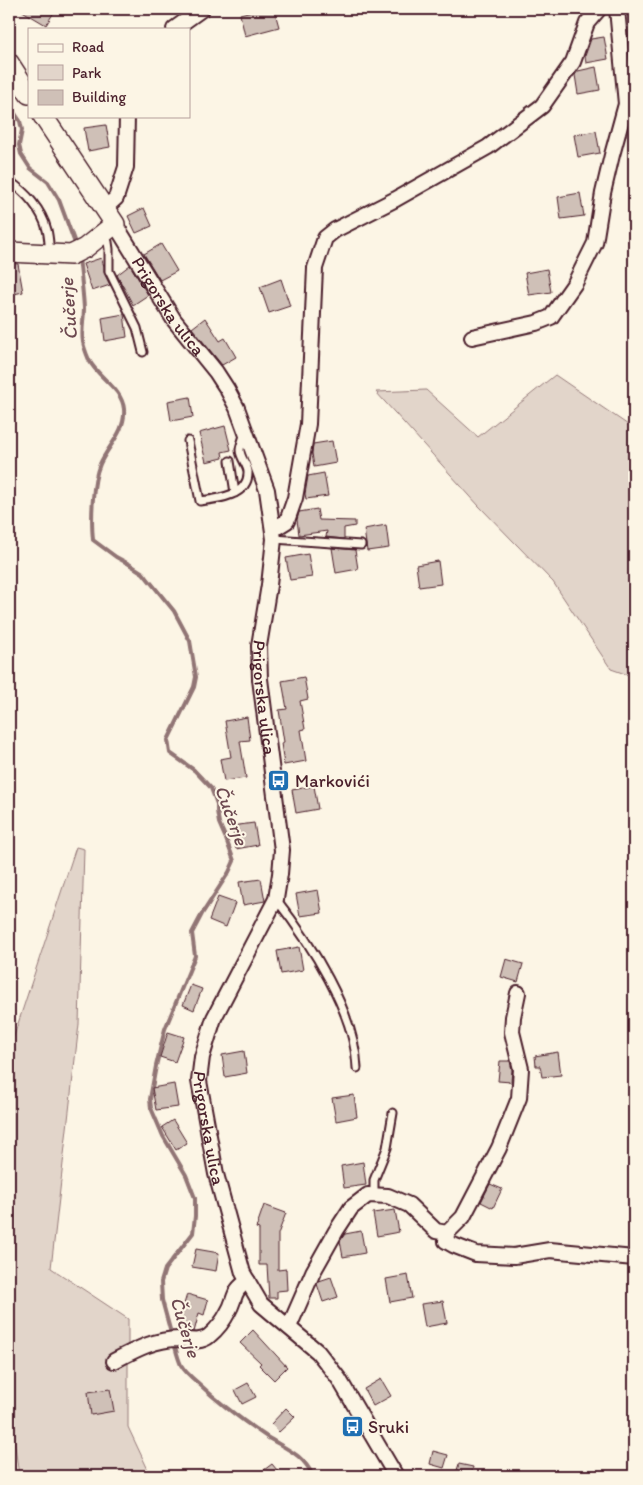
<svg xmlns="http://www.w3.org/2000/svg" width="643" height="1485" font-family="Itim,sans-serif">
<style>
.green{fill:#e2d5ca;stroke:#967a7a}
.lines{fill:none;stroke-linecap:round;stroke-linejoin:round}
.stream{stroke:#917474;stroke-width:4}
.building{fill:#cfc0b7;stroke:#4a1f2b}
.lane-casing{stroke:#4a1f2b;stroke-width:11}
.street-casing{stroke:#4a1f2b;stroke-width:18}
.secondary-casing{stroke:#4a1f2b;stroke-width:22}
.lane{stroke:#fcf5e5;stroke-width:7}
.street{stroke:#fcf5e5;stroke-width:14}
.secondary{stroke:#fcf5e5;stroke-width:19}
.labels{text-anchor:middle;stroke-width:4;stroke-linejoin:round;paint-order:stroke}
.street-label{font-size:18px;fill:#4a1f2b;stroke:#fcf5e5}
.poi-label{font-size:18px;fill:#4a1f2b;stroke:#fcf5e5;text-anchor:start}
.water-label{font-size:19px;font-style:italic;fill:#6d4950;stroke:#fcf5e5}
</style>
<rect width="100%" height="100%" fill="#fcf5e5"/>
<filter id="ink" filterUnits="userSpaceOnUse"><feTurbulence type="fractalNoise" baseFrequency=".02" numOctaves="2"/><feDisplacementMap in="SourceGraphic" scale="10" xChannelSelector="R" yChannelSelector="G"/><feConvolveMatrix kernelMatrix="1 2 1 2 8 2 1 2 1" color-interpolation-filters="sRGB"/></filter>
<g filter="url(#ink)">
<path class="green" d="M555 375 634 429V677L611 669 553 582 479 506 376 392 426 390 478 437Z
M76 847 84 849 79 1024 51 1268 128 1319V1427L151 1476H19L9 1401V1051Z"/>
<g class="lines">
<path class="stream" d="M9 105 20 121 22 130 19 145 21 154 30 168 48 182 59 200 76 246
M79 258C81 275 83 291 84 308 84 319 81 331 83 342 84 348 87 355 89 360 98 378 122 388 124 409 126 431 108 446 100 464 92 482 91 520 93 540L116 557 129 564 143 573 174 611 190 641 196 677 194 687 168 740 170 753 194 770 211 788 217 804V811L219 823 226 839 234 861 229 872 202 914 192 933 195 956 165 1029 156 1066 150 1099 151 1108 163 1136 186 1175 195 1198V1216L193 1233 165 1269 161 1282 162 1300 172 1337
M174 1343C176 1350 178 1359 181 1365 185 1372 191 1377 197 1382 218 1402 243 1421 267 1437 286 1449 303 1454 313 1476"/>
</g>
<path class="building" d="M19 9H56L46 25Z
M260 9H274L279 27 245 36 240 14Z
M604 37 608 59 586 63 585 56 591 39Z
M596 67 600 90 578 94 575 75 578 71Z
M106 125 110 147 88 151 84 128Z
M596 131 600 153 578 157 574 135Z
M580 193 584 216 561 219 558 197Z
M144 208 152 226 136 233 128 216Z
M161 244 177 271 160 280 144 254Z
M101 258 104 266V273L110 285 92 291 83 264Z
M9 263 18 264 23 292 9 295Z
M130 265 148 295 133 305 117 275Z
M547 269 551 292 529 295 525 273Z
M281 279 290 306 269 313 260 287Z
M124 314 127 337 105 341 102 318Z
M205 318 220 341 225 338 236 357 222 365 192 328Z
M190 397 193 417 171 421 168 401Z
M225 426 231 450 222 452 223 458 206 462 199 433Z
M332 441 336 463 314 467 312 453 313 444Z
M324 473 328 496 306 499 305 494 308 476Z
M317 509 319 520 355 521V526L344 528V539L326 537 327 531 299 535 297 520 299 512Z
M386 525 389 548 367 551 364 529Z
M332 548 355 550 358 569 336 573Z
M308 554 312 577 290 580 286 558Z
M438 561 441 584 419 587 416 565Z
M304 677 308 699 300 701 305 729 301 730 306 761 284 765 281 743 284 742 279 710 287 709 282 681Z
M247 717 250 740 240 741 246 778 224 781 220 759 231 757 225 721Z
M314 786 318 809 296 813 292 790Z
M254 823 258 845 236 849 232 826Z
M261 879 265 901 243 905 239 882Z
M318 890 322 913 300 916 296 894Z
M218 897 235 903 226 927 209 920Z
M299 947 303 970 281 974 277 951Z
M506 959 523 964 518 982 501 977Z
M191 985 202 989 194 1010 183 1005Z
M168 1032 184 1037 175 1062 160 1057Z
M244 1051 247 1073 225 1077 222 1055Z
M558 1052 561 1075 542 1077 540 1066H536L535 1056Z
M500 1061H510L512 1070 511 1082 498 1081Z
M174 1084 178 1107 156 1110 152 1088Z
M354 1095 357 1117 336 1121 332 1098Z
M173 1120 187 1143 176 1150 162 1127Z
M363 1162 366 1185 344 1188 341 1166Z
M490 1184 502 1189 493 1208 481 1202Z
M264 1205 286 1213 278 1234V1270L286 1269 287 1290 277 1291V1298H269L267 1265H259V1229L256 1228Z
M395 1210 399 1232 377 1236 373 1213Z
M361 1231 365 1253 343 1257 340 1241 345 1234Z
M196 1249 219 1253 216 1271 192 1267Z
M408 1275 412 1298 390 1302 386 1279Z
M331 1277 338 1297 323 1302 317 1284 319 1281Z
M187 1294 208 1300 204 1315 199 1313 194 1332 177 1328Z
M443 1301 447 1323 425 1327 421 1304Z
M253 1330 287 1367 274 1380 259 1365 261 1363 240 1343Z
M381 1379 391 1396 373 1406 364 1389Z
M248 1383 256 1397 242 1404 235 1390Z
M110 1389 114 1411 91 1415 88 1392Z
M286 1408 295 1417 279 1432 271 1424Z
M433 1451 448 1455 444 1468 430 1464Z
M272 1464 282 1476H256Z
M459 1464 473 1467 471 1476H455Z"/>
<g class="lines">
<defs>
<path id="lane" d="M9 181C26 192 42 210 47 230 49 237 49 246 50 254
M104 235 108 242 109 249V271L137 328 143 352
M188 441 200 501C217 499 249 496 248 472 248 465 240 458 240 450 240 446 243 440 244 435
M230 461 235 493
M274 539 361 545
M276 899C310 942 355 1012 357 1068
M374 1195V1180L387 1148 393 1113"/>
<g id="street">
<path d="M174 29 202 9"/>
<path d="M105 208 116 198 126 167 127 116"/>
<path id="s1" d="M115 224 174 320 216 372 227 389 237 408 267 490 274 539 269 585 259 646 260 679 282 850 280 874 276 899 214 1018 202 1057 199 1081 216 1174 243 1273 261 1304 318 1352 339 1379 396 1476"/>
<path d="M472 337 536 323 551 317 575 283 595 243 603 193 612 155 626 104 617 9"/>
<path d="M274 529 287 521 295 498 308 424 315 268 325 238 335 230 396 199 488 147 542 106 573 62 587 23 599 9"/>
<path d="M447 1233 446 1241 453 1245 476 1254 514 1256 550 1250 634 1258"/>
<path d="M289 1327 313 1272 336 1231 351 1208 368 1195 388 1196 409 1205 436 1231 447 1233 463 1217 499 1148 519 1098 521 1069 512 1032 513 1017 518 993"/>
<path d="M114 1361C135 1350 155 1339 179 1339 189 1340 201 1343 209 1336 216 1330 224 1320 228 1312 236 1299 232 1290 248 1281"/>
</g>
<path id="secondary" d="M9 63 29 94
M9 252 71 255 85 248 115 224 43 116"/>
</defs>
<use href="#lane" class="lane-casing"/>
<use href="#street" class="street-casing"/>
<use href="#secondary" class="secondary-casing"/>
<use href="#lane" class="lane"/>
<use href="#street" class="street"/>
<use href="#secondary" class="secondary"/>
</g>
</g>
<defs>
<symbol id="bus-square" viewBox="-11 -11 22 22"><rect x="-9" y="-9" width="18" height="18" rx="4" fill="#1f6fb2" stroke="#fcf5e5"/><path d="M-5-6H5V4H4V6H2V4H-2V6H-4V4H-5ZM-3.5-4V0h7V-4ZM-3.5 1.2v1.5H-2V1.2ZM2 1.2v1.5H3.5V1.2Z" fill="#fff"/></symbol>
</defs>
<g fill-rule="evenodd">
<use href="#bus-square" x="266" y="768" width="25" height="25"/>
<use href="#bus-square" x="340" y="1414" width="25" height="25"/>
</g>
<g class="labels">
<g class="street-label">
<text dy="6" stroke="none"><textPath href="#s1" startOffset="98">Prigorska ulica</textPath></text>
<text dy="6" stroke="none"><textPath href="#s1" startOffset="518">Prigorska ulica</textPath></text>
<text dy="6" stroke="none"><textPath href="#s1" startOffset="968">Prigorska ulica</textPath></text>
</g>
<g class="poi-label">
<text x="295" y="787">Markovići</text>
<text x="368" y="1433">Sruki</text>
</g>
<g class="water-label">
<text transform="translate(68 309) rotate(-94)" y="7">Čučerje</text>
<text transform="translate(232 815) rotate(70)" y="7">Čučerje</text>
<text transform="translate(186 1327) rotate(73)" y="7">Čučerje</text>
</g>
</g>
<rect width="643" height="1485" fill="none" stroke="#fcf5e5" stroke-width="30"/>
<rect x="15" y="15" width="613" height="1455" fill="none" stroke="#4a1f2b" stroke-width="2" filter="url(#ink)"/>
<rect x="28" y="28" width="162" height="90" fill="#fcf5e5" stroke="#b59f9b"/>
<rect x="38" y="44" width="25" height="8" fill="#fcf5e5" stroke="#b59f9b"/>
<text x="72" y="52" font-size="15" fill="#4a1f2b">Road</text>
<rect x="38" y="65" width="25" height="15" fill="#e2d5ca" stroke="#b59f9b"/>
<text x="72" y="78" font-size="15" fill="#4a1f2b">Park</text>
<rect x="38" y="90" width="25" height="15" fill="#cfc0b7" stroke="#b59f9b"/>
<text x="72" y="102" font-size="15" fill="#4a1f2b">Building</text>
</svg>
